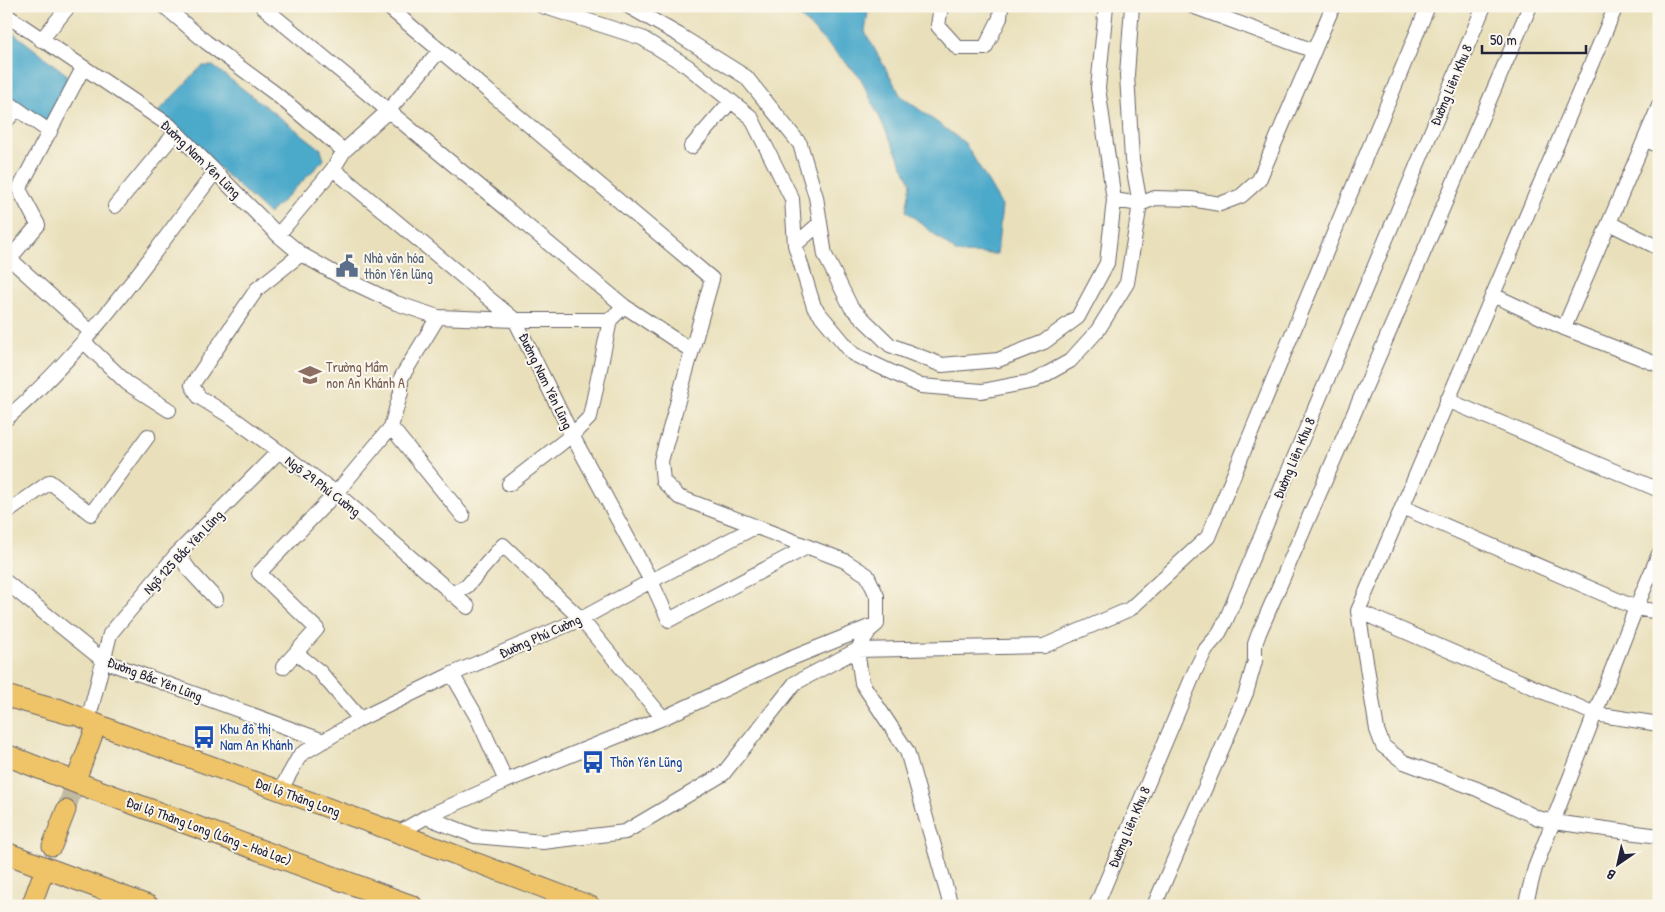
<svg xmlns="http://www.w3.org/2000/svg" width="1665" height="912" font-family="'Patrick Hand',sans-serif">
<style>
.water{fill:#4ca9ca;stroke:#376682}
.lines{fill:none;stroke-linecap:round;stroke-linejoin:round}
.major-tunnel{stroke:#c1baa1;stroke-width:19;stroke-dasharray:19 9;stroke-linecap:butt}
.minor-casing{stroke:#686468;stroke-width:16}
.major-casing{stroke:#686468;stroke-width:21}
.highway-casing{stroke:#686468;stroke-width:23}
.minor{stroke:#fff;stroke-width:14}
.major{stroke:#efc469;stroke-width:19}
.highway{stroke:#efc469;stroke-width:21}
.labels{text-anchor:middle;stroke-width:4;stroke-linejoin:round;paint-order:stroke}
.street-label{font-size:14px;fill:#22223b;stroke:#fbf7ec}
.service-label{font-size:14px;fill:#4e5e75;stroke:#fbf7ec;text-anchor:start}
.education-label{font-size:14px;fill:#785e54;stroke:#fbf7ec;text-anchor:start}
.transit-label{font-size:14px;fill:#164399;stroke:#fbf7ec;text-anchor:start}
</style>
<rect width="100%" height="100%" fill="#fbf7ec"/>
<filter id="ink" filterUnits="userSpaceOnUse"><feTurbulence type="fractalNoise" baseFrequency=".02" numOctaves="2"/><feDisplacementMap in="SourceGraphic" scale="10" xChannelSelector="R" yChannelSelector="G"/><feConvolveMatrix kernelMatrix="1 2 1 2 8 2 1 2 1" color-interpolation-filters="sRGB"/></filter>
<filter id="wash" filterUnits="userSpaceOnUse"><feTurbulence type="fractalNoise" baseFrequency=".0096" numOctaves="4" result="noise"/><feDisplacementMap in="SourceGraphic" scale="20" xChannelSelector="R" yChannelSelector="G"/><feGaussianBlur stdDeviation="1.12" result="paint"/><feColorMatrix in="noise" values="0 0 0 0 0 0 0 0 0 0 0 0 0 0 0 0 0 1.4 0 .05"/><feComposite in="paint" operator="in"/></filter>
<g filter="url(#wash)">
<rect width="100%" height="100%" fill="#e9e0bb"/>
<path class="water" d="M790 6H869L865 32 901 96 965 143 1002 206 997 254 957 253 906 211 911 183 860 77Z
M6 27 66 74 68 88 46 121H37L6 98Z
M202 66H213L321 149 324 160 269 214 158 112Z"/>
</g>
<g filter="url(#ink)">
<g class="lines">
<path class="major-tunnel" d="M66 810 77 777"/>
<defs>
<path id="minor" d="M164 6 206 42 276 94 344 151
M262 6 624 306 610 320
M387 6 712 279 661 461 663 481 679 497 845 561 867 575 877 596V624L870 630 857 650 862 683 907 751 951 906
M542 6 642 38 687 66 751 117 792 199 795 245 814 307 853 354 921 386 982 391 1034 381 1070 361 1098 330 1127 283 1140 204 1132 160 1127 75 1132 6
M628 6 679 35 746 77 800 144 816 197 825 255 851 307 890 345 942 365 998 360 1044 342 1078 317 1107 263 1114 200 1098 88 1106 6
M941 6 938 26 958 48H985L1000 18 1001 6
M1192 6 1314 51
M1616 6 1358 611 1377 730 1383 746 1404 762 1477 789 1538 818 1553 822 1659 836
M6 15 169 125 278 235 301 254 343 278 396 303 438 317 515 320 572 435 651 581 669 620 807 547
M41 40 69 6
M6 101 50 132
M6 121 17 109
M1645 139 1659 146
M691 147 731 101
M333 169 515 320H610L590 417 572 435 509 484
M1114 200 1140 204 1155 198 1191 199 1220 204 1241 196 1259 180 1333 6
M115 206 176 132
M1609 223 1659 248
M278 235 333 169 344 151 388 111 440 50
M795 245 820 223
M301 254 257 289 192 385 199 397 233 418 336 493 468 607
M10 259 91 332
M6 263 38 225 19 189 83 68
M1493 295 1564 328 1659 365
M624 306 692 351
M1564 328 1659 106
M84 342 127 383 169 410
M1447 400 1659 490
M6 419C88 349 150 257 215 172
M391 427 463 516
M1402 507 1636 608 1659 612
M6 513 50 482 91 514 148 436
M178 554 190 571 216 599
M6 582 104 661 324 741
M451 594 467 586 503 545 581 619 663 718
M1358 611 1595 714 1659 724
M296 653 320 672 360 719
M283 667 317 629 259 573 336 493 391 427 401 392V378L438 317
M452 674 478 719 506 781
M88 721 110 634 175 556 278 452
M280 791 300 755 360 719 452 674 581 619 651 581 755 527
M426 817 475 836 543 842 625 832 723 774 795 683 857 650 1044 646 1130 609 1208 537 1428 6
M398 833 426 817 506 781 663 718 787 660 874 625
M1096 906 1195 671 1206 649 1218 635 1226 620 1484 6
M1154 906 1246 693 1255 661V644L1259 633 1530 6
M1525 906 1535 868 1636 608 1659 554"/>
<path id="major" d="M58 708 120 733 398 833 591 906
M77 777 97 724
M52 846 66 810
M31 906 41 879"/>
<path id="highway" d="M6 696 70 714
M6 755 80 784 412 906
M6 853 148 906"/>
</defs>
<use href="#minor" class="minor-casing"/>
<use href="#major" class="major-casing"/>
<use href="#highway" class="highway-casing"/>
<use href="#minor" class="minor"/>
<use href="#major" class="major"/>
<use href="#highway" class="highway"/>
</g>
</g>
<defs>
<symbol id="civic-bare" viewBox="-9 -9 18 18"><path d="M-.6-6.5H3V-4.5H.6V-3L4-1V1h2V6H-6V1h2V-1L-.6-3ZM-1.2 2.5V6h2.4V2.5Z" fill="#5c6f8a" stroke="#fbf7ec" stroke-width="2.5" paint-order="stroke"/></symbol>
<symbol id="school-bare" viewBox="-9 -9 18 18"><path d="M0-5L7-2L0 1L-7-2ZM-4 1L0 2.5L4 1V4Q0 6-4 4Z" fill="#8d6e63" stroke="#fbf7ec" stroke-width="2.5" paint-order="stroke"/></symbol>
<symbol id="bus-bare" viewBox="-9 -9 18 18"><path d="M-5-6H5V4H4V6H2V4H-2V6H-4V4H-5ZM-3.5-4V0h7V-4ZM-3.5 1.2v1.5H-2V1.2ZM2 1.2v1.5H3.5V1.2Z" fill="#1a4fb4" stroke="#fbf7ec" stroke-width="2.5" paint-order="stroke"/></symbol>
</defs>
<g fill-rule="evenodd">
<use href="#civic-bare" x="331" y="250" width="32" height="32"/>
<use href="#school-bare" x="294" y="359" width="32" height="32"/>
<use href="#bus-bare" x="188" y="721" width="32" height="32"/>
<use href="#bus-bare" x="577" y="746" width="32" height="32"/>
</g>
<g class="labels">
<g class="street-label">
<text transform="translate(1451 85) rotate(-67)" y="5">Đường Liên Khu 8</text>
<text transform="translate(201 159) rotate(44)" y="5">Đường Nam Yên Lũng</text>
<text transform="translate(546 381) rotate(64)" y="5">Đường Nam Yên Lũng</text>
<text transform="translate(1294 458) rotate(-67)" y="5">Đường Liên Khu 8</text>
<text transform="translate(323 486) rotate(37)" y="5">Ngõ 29 Phú Cường</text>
<text transform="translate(183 552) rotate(-47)" y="5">Ngõ 125 Bắc Yên Lũng</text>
<text transform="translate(540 636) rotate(-24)" y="5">Đường Phú Cường</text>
<text transform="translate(155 679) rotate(21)" y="5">Đường Bắc Yên Lũng</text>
<text transform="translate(298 797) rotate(20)" y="5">Đại lộ Thăng Long</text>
<text transform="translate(1129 827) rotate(-67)" y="5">Đường Liên Khu 8</text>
<text transform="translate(209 831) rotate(20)" y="5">Đại lộ Thăng Long (Láng - Hoà Lạc)</text>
</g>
<g class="service-label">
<text x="364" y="263">Nhà văn hóa<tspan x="364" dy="16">thôn Yên lũng</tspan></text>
</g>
<g class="education-label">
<text x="326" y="372">Trường Mầm<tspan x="326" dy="16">non An Khánh A</tspan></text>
</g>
<g class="transit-label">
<text x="220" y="734">Khu đô thị<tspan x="220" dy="16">Nam An Khánh</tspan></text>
<text x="610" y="767">Thôn Yên Lũng</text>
</g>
</g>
<rect width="1665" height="912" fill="none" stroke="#fbf7ec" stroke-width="25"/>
<g transform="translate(1618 864) rotate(214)" stroke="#fbf7ec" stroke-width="4" paint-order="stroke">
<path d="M0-4L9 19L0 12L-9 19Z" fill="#22223b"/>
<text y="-8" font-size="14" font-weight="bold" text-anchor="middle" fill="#22223b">B</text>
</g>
<path d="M1482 45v8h104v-8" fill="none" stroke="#22223b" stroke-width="2.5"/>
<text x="1490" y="45" font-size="15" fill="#22223b" stroke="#fbf7ec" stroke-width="4" paint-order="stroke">50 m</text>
</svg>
